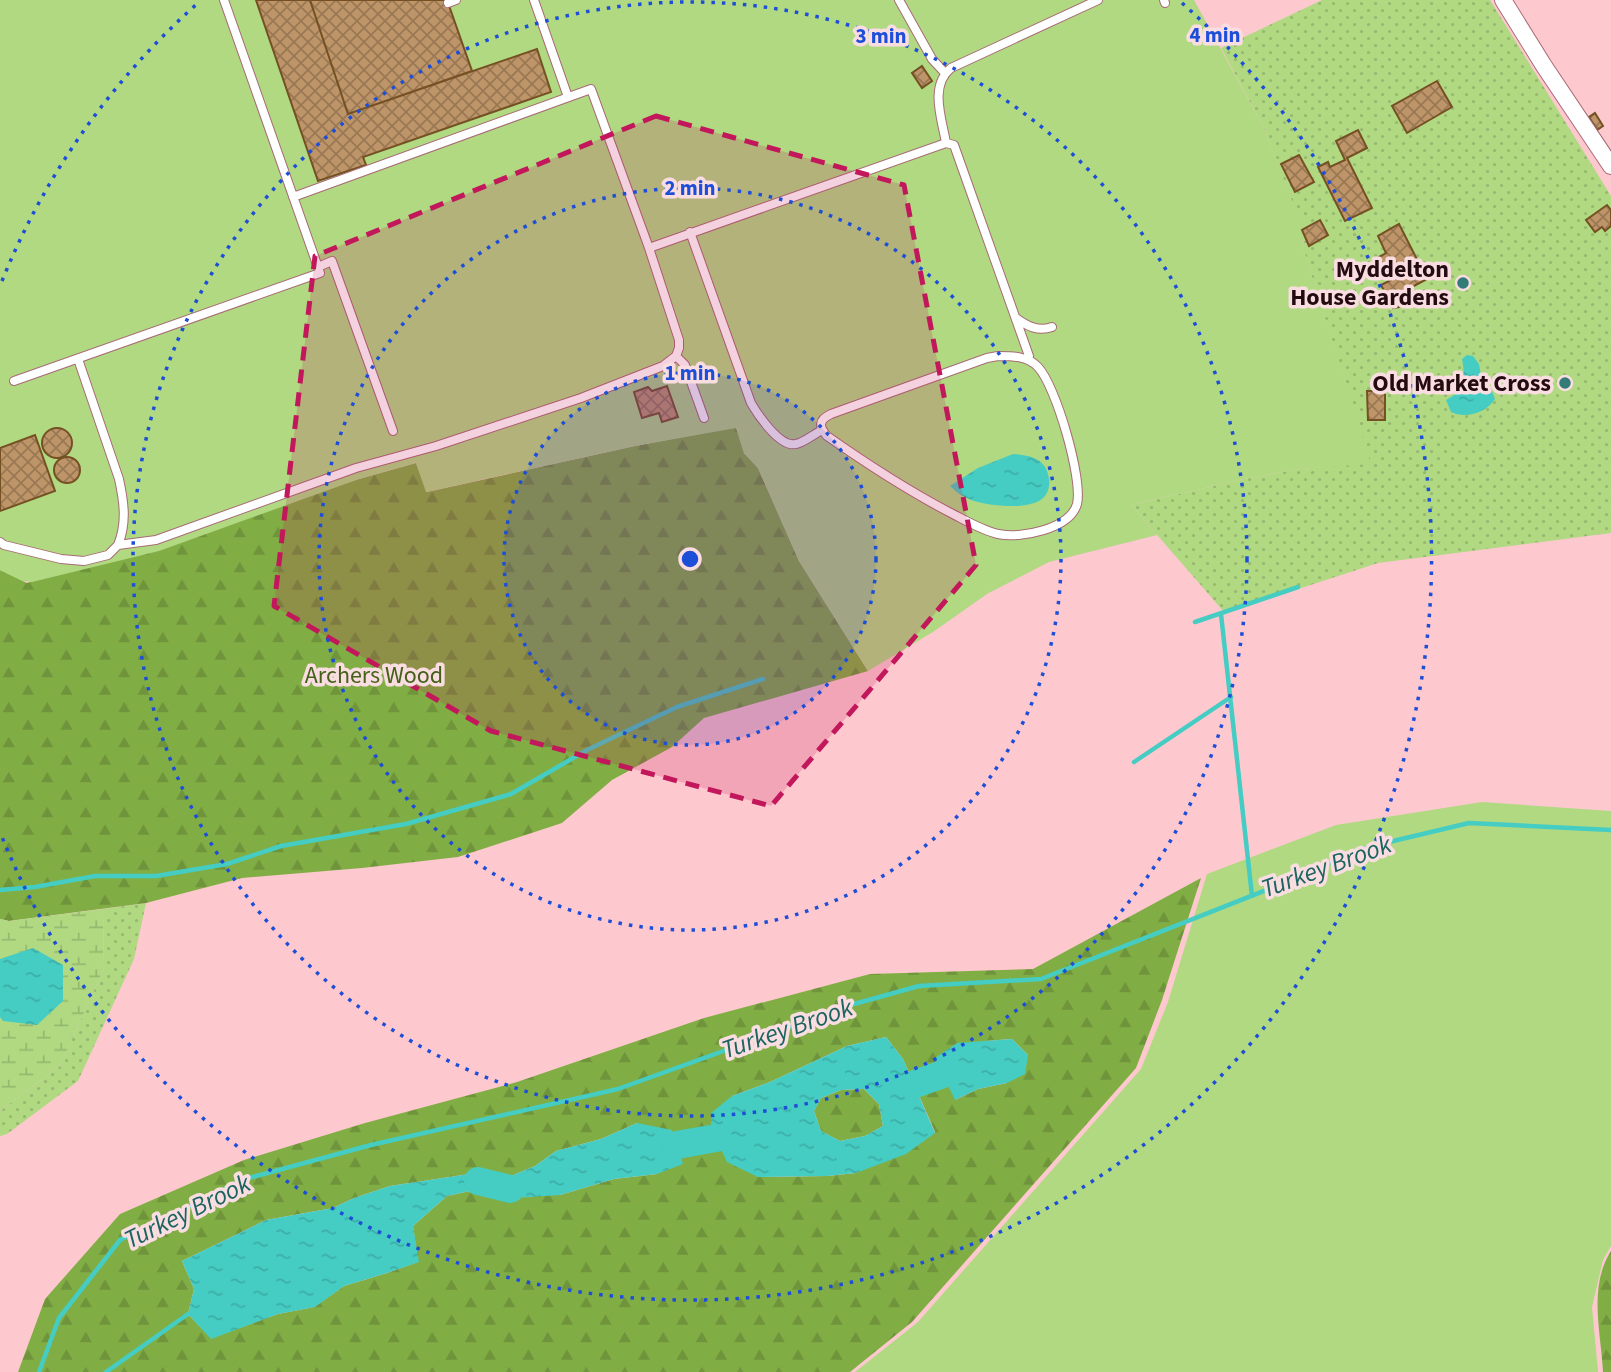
<svg xmlns="http://www.w3.org/2000/svg" width="1611" height="1372" font-family="'Source Sans 3',sans-serif">
<style>
.grass{fill:url(#grass-dots)}
.forest{fill:url(#forest-firs);fill-rule:evenodd}
.wetland{fill:url(#wetland-marsh)}
.park{fill:#b0d982}
.water{fill:url(#water-ripples);fill-rule:evenodd}
.lines{fill:none;stroke-linecap:round;stroke-linejoin:round}
.stream{stroke:#45ccc3;stroke-width:4.5}
.river{stroke:#45ccc3;stroke-width:28}
.building{fill:url(#building-cross-hatch);stroke:#755023;stroke-width:2}
.service-casing{stroke:#a86b75;stroke-width:10}
.minor-casing{stroke:#a86b75;stroke-width:18}
.service{stroke:#fff;stroke-width:8}
.minor{stroke:#fff;stroke-width:16}
.marked{fill:#c2185b;fill-opacity:0.2;stroke:#c2185b;stroke-width:5;stroke-dasharray:14 9;stroke-linejoin:round}
.ring{fill:none;stroke:#1d4ed8;stroke-width:3.5;stroke-dasharray:3.5 7}
.poi-dot{fill:#337b76;stroke:#f9dde1;stroke-width:2.5}
.labels{text-anchor:middle;stroke-width:7;stroke-linejoin:round;paint-order:stroke}
.poi-label{font-size:24px;font-weight:bold;fill:#230c11;stroke:#f9dde1;text-anchor:end}
.park-label{font-size:24px;fill:#446119;stroke:#f9dde1}
.water-label{font-size:26px;font-style:italic;fill:#1b645f;stroke:#f9dde1}
.centre{fill:#1d4ed8;stroke:#f9dde1;stroke-width:3.5}
.ring-label{font-size:21px;text-anchor:middle;font-weight:bold;fill:#1d4ed8;stroke:#f9dde1;stroke-width:7;stroke-linejoin:round;paint-order:stroke}
</style>
<defs>
<pattern id="grass-dots" width="8" height="8" patternUnits="userSpaceOnUse" patternTransform="scale(1.75)"><rect width="8" height="8" fill="#b0d982"/><path d="M2 2h.1M6 6h.1" fill="none" stroke="#97b96f" stroke-width="1.8" stroke-linecap="round"/></pattern>
<pattern id="forest-firs" width="22" height="20" patternUnits="userSpaceOnUse" patternTransform="scale(1.75)"><rect width="22" height="20" fill="#81ae44"/><path d="M5 1l3.5 6h-7zM16 11l3.5 6h-7z" fill="#6f943b"/></pattern>
<pattern id="wetland-marsh" width="20" height="14" patternUnits="userSpaceOnUse" patternTransform="scale(1.75)"><rect width="20" height="14" fill="#b0d982"/><path d="M1 5h8M5 5V1M11 12h8M15 12V8" fill="none" stroke="#97b96f"/></pattern>
<pattern id="water-ripples" width="26" height="14" patternUnits="userSpaceOnUse" patternTransform="scale(1.75)"><rect width="26" height="14" fill="#45ccc3"/><path d="M2 4q2-2 4 0t4 0M15 11q2-2 4 0t4 0" fill="none" stroke="#3caea6"/></pattern>
<pattern id="building-cross-hatch" width="8" height="8" patternUnits="userSpaceOnUse" patternTransform="scale(1.75)"><rect width="8" height="8" fill="#be9568"/><path d="M0 0l8 8M0 8l8-8" fill="none" stroke="#9a7854"/></pattern>
</defs>
<rect width="100%" height="100%" fill="#fec8cf"/>
<path class="grass" d="M1322 0H1490L1611 196V533L1378 563 1225 613 1131 505 1244 479 1299 469 1370 463 1304 251 1302 242 1310 238 1299 213 1297 215 1264 128 1221 48Z
M146 903 134 959 78 1081 7 1134 0 1136V1111L60 1066 104 968 103 909Z"/>
<path class="forest" d="M736 427 744 453 758 468 799 561 868 671 704 718 672 747 612 780 562 823 458 857 362 868 242 878 146 903 9 921 0 919V570L27 583 359 479 416 463 427 492 635 446Z
M1201 878 1162 1000 1136 1068 912 1322 850 1372H18L45 1299 120 1214 244 1160 365 1123 517 1082 704 1018 870 974 1033 969ZM886 1037 903 1059 935 1132 856 1173 827 1176 758 1177 732 1096 770 1082 847 1046ZM1012 1039 1028 1055 1007 1083 978 1089 955 1100 985 1041ZM637 1123 657 1174 614 1179 560 1195 504 1179 535 1166 556 1151 601 1139ZM476 1173 479 1189 447 1196 413 1226 418 1262 387 1273 344 1286 314 1307 278 1314 211 1338 188 1314 194 1289 182 1261 266 1220 333 1208 354 1198 390 1186Z
M864 1089 879 1104 883 1126 865 1136 840 1141 821 1131 814 1111 821 1098 841 1090Z
M1611 1251V1372H1603C1601 1332 1588 1287 1611 1251Z"/>
<path class="wetland" d="M103 909 104 968 60 1066 0 1111V919L9 921Z"/>
<path class="park" d="M0 0H1194L1264 128 1297 214 1300 213 1310 237 1302 242 1304 251 1371 464 1299 469 1244 479 1131 505 1157 535 1049 562 987 594 933 632 868 671 799 561 758 468 744 453 736 428 635 446 426 492 416 463 359 479 159 551 32 582 23 581 0 570Z
M1482 802 1611 811V1246L1603 1260 1592 1307 1598 1372H855L918 1322 1141 1069 1168 1002 1207 874 1336 825Z"/>
<path class="water" d="M1467 355 1473 356 1479 364 1482 381 1491 389 1495 399C1486 413 1466 419 1451 412L1446 400 1461 391C1465 380 1464 371 1462 359Z
M1013 454C1030 455 1047 459 1049 479 1050 486 1048 494 1042 499 1027 511 978 506 963 496 958 494 954 489 950 486L978 468Z
M33 948 63 965V1001L37 1025 3 1021 0 1017V959Z
M886 1037 903 1059 935 1133 906 1154 856 1173 827 1176 758 1177 727 1162 711 1128V1113L732 1096 770 1082 847 1046ZM864 1089 879 1104 883 1126 865 1136 840 1141 821 1131 814 1111 821 1098 841 1090Z
M1012 1039 1028 1055 1025 1074 1007 1083 978 1089 955 1100 935 1058 957 1043Z
M637 1123 672 1130 683 1164 657 1174 614 1179 560 1195 515 1198 504 1179 535 1166 556 1151 601 1139Z
M476 1173 479 1189 447 1196 413 1226 419 1262 387 1273 344 1286 315 1307 278 1314 211 1339 188 1314 194 1289 182 1261 266 1220 333 1208 354 1198 390 1186Z"/>
<g class="lines">
<path class="stream" d="M1221 614 1252 896
M1195 622 1298 587
M1134 762 1231 697
M0 890 35 887 95 876H156L227 864 281 846 406 824 511 794 587 750 677 707 763 679
M39 1372 59 1318 120 1240 245 1179 371 1145 618 1089 854 1004 919 986 1041 979 1289 881 1368 847 1469 823 1611 830
M106 1372 188 1314"/>
<path class="river" d="M915 1084 943 1074
M677 1145 716 1138
M478 1181 510 1189"/>
</g>
<path class="building" d="M256 0H310L348 114 537 49 551 92 363 157 366 165 318 181Z
M310 0H447L472 71 348 114Z
M922 66 932 81 922 88 912 73Z
M1437 81 1452 107 1407 133 1392 106Z
M1595 113 1603 126 1597 130 1589 117Z
M1358 130 1367 148 1347 158 1372 208 1345 221 1318 167 1328 162 1330 167 1345 160 1336 141Z
M1299 155 1314 182 1295 192 1281 164Z
M1607 205 1611 210V226L1605 231 1602 227 1595 232 1586 220Z
M1320 220 1328 235 1309 246 1302 230Z
M1399 224 1427 279 1393 297V308L1381 285 1391 280 1379 257 1386 253 1378 236Z
M1407 290 1406 306 1393 308V297Z
M667 386 678 417 662 422 659 413 642 418 634 392 648 387 652 391Z
M1367 391H1385V420H1368Z
M42 443a15 15 0 1 1 30 0a15 15 0 1 1-30 0Z
M35 435 55 491 0 511V448Z
M54 470a13 13 0 1 1 26 0a13 13 0 1 1-26 0Z"/>
<g class="lines">
<defs>
<path id="service" d="M534 0 568 97
M899 0 932 59 945 73
M1164 0 1165 3
M448 3 456 0
M946 143 954 145 1029 356 1028 360
M690 232 751 403C758 415 780 448 796 444 805 442 814 434 822 430
M649 248 946 143C942 119 929 86 951 68L1098 0
M318 267 332 261 393 431
M1016 318C1027 326 1038 332 1052 327
M676 356 685 365 704 418
M998 356C1012 356 1028 356 1038 367 1056 386 1083 479 1077 504 1070 529 1020 539 998 534 981 530 965 520 949 512 907 490 867 464 827 436 819 427 818 420 831 414L987 358Z
M78 359 119 479C124 502 127 523 118 545
M14 381 320 273 224 0
M0 542 4 545 61 559 84 561 108 555 118 545 156 540 356 468 436 446 581 398 663 366 676 356 679 348V340L649 248 591 89 293 197"/>
<path id="minor" d="M1503 0 1544 66 1611 166"/>
</defs>
<use href="#service" class="service-casing"/>
<use href="#minor" class="minor-casing"/>
<use href="#service" class="service"/>
<use href="#minor" class="minor"/>
</g>
<path class="marked" d="M656 116 904 185 976 565 771 806 491 731 274 606 315 256Z"/>
<circle cx="690" cy="559" r="186" fill="#1d4ed8" fill-opacity=".12"/>
<g class="ring">
<circle cx="690" cy="559" r="186"/>
<circle cx="690" cy="559" r="371"/>
<circle cx="690" cy="559" r="557"/>
<path d="M2 281A742 742 0 0 1 198 3M1182 3A742 742 0 1 1 2 837"/>
</g>
<g class="poi-dot">
<circle cx="1463" cy="283" r="7"/>
<circle cx="1565" cy="383" r="7"/>
</g>
<g class="labels">
<g class="poi-label">
<text x="1449" y="277">Myddelton<tspan x="1449" dy="28">House Gardens</tspan></text>
<text x="1551" y="391">Old Market Cross</text>
</g>
<g class="park-label">
<text x="374" y="683">Archers Wood</text>
</g>
<g class="water-label">
<text transform="translate(1326 866) rotate(-20)" y="9">Turkey Brook</text>
<text transform="translate(787 1028) rotate(-19)" y="9">Turkey Brook</text>
<text transform="translate(187 1211) rotate(-26)" y="9">Turkey Brook</text>
</g>
</g>
<circle cx="690" cy="559" r="10" class="centre"/>
<g class="ring-label">
<text x="1215" y="42">4 min</text>
<text x="881" y="43">3 min</text>
<text x="690" y="195">2 min</text>
<text x="690" y="380">1 min</text>
</g>
</svg>
